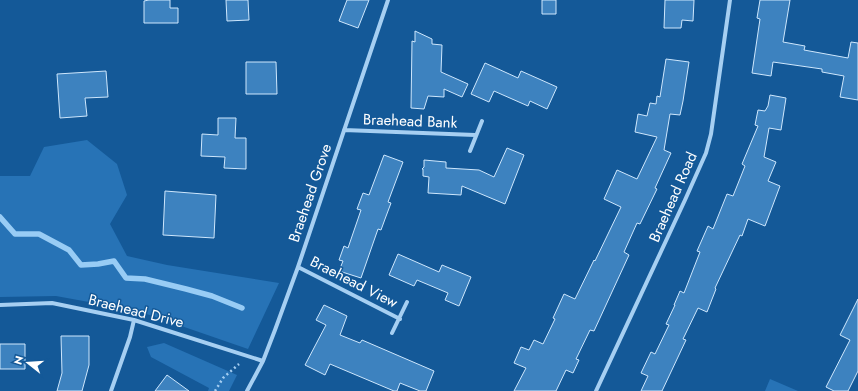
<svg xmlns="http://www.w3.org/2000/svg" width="858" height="391" font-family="Jost,sans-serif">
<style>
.green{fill:#2773b6}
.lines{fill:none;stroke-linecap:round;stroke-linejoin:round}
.stream{stroke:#98ccf5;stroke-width:5.5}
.building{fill:#3d82bf;stroke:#cee7fd}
.path{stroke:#a6cff2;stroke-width:2.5;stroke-dasharray:2 3;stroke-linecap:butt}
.street{stroke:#a6cff2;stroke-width:4}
.labels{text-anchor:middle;stroke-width:3;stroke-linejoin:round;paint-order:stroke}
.street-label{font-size:15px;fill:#fff;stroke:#145998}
</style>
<rect width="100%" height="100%" fill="#145998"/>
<path class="green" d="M87 140 117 164 127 195 110 224 127 256 167 265 279 283 248 349 138 311 56 296 0 297V176H30L44 147Z
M164 343 237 375 229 391H208L209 388 151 357 147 347Z
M770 379 798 391H765Z"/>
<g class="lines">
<path class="stream" d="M0 217 15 234H39L69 250 81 265 98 264 114 261 126 278 145 279 186 289 212 296 242 308"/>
</g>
<path class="building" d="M149 0H170V8H178V23H144V1Z
M226 0H248L249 20 227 21Z
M347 0H369L358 28 339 21Z
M542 0H556V14H542Z
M665 0H694L693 21 682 20 681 28H664Z
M760 0H790L783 42 805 46 804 50 848 58 851 42 858 43V100L840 97 844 76 822 72V69L773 62 771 76 752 73 760 19 757 18Z
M415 31 432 39V44L442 45 441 72 468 84 462 97 444 89V97L428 96 424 109 411 108 412 41 415 42Z
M666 59 689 62 683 101 680 115 670 114 664 150 671 153 655 188 657 189 640 224 637 223 624 252 629 255 594 331 590 330 576 359 579 360 573 373 566 370 556 391H514L526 368 514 363 521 347 529 350 534 340 543 344 555 319 553 318 564 294 575 299 594 260 595 261 621 207 604 199 617 170 637 179 657 137 635 132 638 114 647 116 650 103 656 104 657 96 660 97Z
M246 62H276L277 94H246Z
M485 63 518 78 521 71 557 87 547 109 530 101 528 106 494 91 489 102 471 94Z
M106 71 108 97 85 98 87 116 60 118 57 74Z
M770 95 786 98 781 130 769 128 764 157 776 162 768 181 780 186 765 226 748 219 742 236 740 235 715 288 716 289 707 312 698 308 683 339 686 340 662 391H641L648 376 641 373 651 352 655 354 669 325 666 324 675 305H674L680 291 684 293 700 252 697 251 708 226 713 229 727 194 733 196 745 166 742 164 758 126 755 125 758 110 765 111 768 106Z
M218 118H236L235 138H246V169L224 168 225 157 201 156 202 134 218 135Z
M507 148 524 155 505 204 462 186 461 195 428 193 429 177 423 176V169H422L424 167V160L446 162V168L479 170 494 177Z
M384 155 403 162 388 202 391 203 385 219 381 230 378 229 361 278 339 271 343 261 339 260 344 246 348 248 361 210 357 209 363 193 369 195Z
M165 191 216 195 214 238 163 235Z
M398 254 439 272 442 265 471 277 459 306 445 300 448 293 417 280 414 286 389 275Z
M858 299V371L848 391H834L826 387 850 340 840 335Z
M324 305 347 316 340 335 360 343 362 340 434 371 426 391H420L400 383 397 391H394L330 364 325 375 305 365 326 325 316 320Z
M61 336H89V365L82 391H57L62 373Z
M0 344H25V369H0Z
M167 375 189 391H155Z"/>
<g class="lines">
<path class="path" d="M215 391 223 378 239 364"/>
<path class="street" d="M344 130 475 135
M470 151 482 121
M298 267 400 319
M0 305 52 303 134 320 263 361
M392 333 407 302
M111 391 130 337 134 320
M247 391 263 361 275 330 298 267 388 0
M596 391 685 200 706 153 711 134 730 0"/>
</g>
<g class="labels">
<g class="street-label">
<text transform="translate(410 121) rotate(2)" y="5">Braehead Bank</text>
<text transform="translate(310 193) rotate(-71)" y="5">Braehead Grove</text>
<text transform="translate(673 197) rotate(-66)" y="5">Braehead Road</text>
<text transform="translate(354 282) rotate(27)" y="5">Braehead View</text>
<text transform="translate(136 311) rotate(14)" y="5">Braehead Drive</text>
</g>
</g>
<g transform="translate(28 363) rotate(287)" stroke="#145998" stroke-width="3" paint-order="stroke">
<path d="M0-3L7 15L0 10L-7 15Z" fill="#ffffff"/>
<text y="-6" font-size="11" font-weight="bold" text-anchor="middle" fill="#ffffff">N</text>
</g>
</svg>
